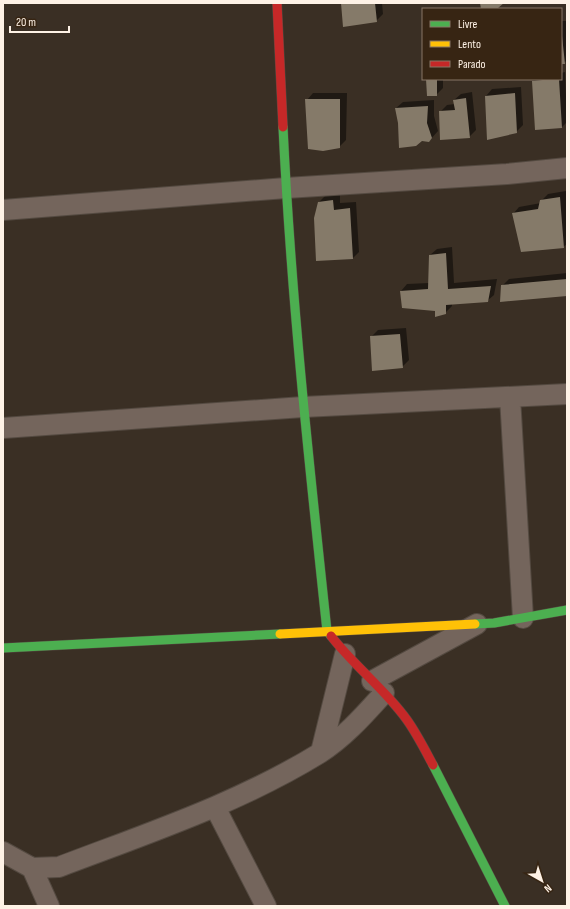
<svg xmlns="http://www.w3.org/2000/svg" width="570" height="909" font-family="'Sofia Sans Condensed',sans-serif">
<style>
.shadow{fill:#0007}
.building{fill:#857a69}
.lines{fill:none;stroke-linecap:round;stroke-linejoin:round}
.street-casing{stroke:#544a41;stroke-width:22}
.fast-casing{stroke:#544a41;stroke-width:10}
.slow-casing{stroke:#544a41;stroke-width:10}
.jam-casing{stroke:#544a41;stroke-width:10}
.street{stroke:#74655c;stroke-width:20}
.fast{stroke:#4caf50;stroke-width:9}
.slow{stroke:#ffc107;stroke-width:9}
.jam{stroke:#c62828;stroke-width:9}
</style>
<rect width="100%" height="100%" fill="#3a2f24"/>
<path class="shadow" d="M342 3H382L383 14 376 21Z
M561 21H567V60L564 63H561Z
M565 72 567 122 562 127 533 81 535 79H561V73Z
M427 79H443V88L436 95Z
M521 87 523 125 516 132 486 96 492 89Z
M472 92 476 130 469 137 440 112 447 105 455 104 454 100 461 94Z
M313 93H347L346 140 339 147 307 100Z
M434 100V116L438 131 429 141 396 108 403 102Z
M566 191 567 244 563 247 513 214 519 207 541 203V201L548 194Z
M340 194V203L356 202 359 252 353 258 318 203 325 196Z
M452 247 454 283 497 279 494 295 487 301 452 304V306L445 313 436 311 401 291 407 284 429 283 430 255 437 249Z
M567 273V295L502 286 509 279Z
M406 328 409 360 402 367 371 337 378 330Z"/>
<path class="building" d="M341 3H375L377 22 343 27Z
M480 3H504L498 8 492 9H481Z
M561 36H562L565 64H561Z
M426 79H437V96H427Z
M553 79H559L562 128 535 130 532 81Z
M515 93 517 133 487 140 485 96Z
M466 98 470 138 440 140 439 111 455 110 453 100Z
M305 99H340V148L323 151 308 149Z
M428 106 427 123 432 138 429 142 422 141 416 146 399 148 398 123 395 108Z
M560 197 564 248 521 252 512 213 538 209 540 200Z
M333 200 334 210 350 208 353 259 316 261 314 218 318 202Z
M446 253 448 289 491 286 488 302 446 305V314L435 317V311L402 308 400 291 428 289 429 255Z
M567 279V296L500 302 501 285Z
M400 334 403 368 372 371 370 336Z"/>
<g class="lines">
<defs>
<path id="street" d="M3 210 286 188 507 174 567 168
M510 397 523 618
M3 428 303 407 567 394
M372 681 477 624
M321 752 345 654
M215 807 266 906
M3 852 32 868 59 867C148 833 239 803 320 753 345 737 365 714 384 693
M32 868 49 906"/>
<path id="fast" d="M283 127C291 296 309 463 327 631L331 636
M475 624 494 623 567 610
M3 648 280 634
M433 765 505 906"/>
<path id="slow" d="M280 634 475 624"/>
<path id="jam" d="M277 3 283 127
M331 636C354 666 385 689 407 720 417 734 425 750 433 765"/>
</defs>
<use href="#street" class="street-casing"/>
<use href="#fast" class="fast-casing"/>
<use href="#slow" class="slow-casing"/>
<use href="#jam" class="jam-casing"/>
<use href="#street" class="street"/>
<use href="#fast" class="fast"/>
<use href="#slow" class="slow"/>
<use href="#jam" class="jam"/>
</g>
<rect width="570" height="909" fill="none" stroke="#fef2e6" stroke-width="8"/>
<rect x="422" y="8" width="140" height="72" fill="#372513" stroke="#877767"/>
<rect x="430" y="21" width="20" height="6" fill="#4caf50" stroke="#877767"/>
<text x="458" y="28" font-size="12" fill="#fef2e6">Livre</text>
<rect x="430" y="41" width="20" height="6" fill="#ffc107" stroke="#877767"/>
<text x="458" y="48" font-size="12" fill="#fef2e6">Lento</text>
<rect x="430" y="61" width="20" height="6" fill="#c62828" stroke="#877767"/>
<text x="458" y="68" font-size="12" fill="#fef2e6">Parado</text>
<g transform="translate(542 881) rotate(141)" stroke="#372513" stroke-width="3" paint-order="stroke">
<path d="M0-3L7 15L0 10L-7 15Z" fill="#fef2e6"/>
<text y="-6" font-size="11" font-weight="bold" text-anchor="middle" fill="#fef2e6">N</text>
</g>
<path d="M10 26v6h59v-6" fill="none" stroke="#fef2e6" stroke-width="2"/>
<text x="16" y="26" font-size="12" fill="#fef2e6" stroke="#372513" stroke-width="3" paint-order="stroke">20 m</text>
</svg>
